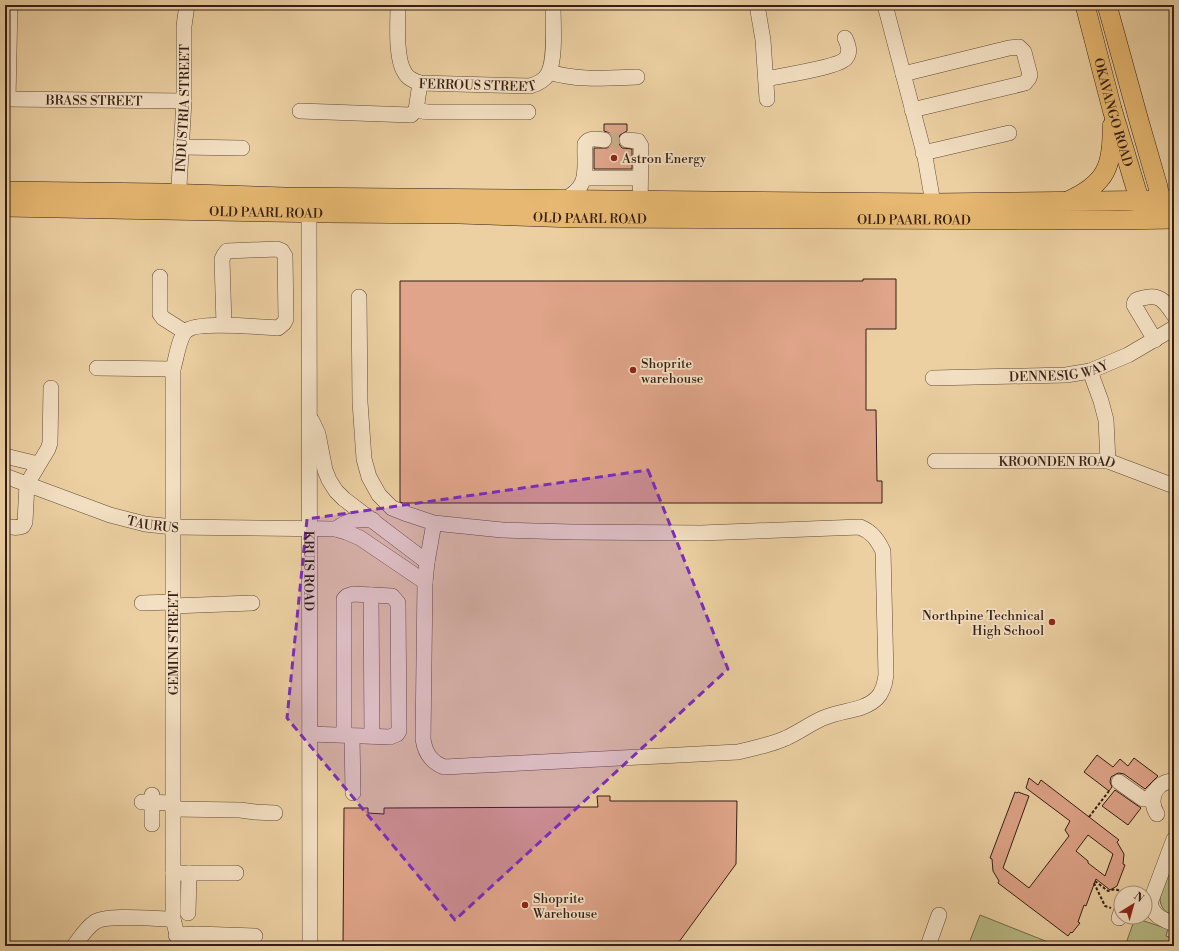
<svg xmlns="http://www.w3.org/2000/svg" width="1179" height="951" font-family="'Libre Bodoni',serif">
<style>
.green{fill:#b7bb85;stroke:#766c4e}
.building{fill:#dfa489;stroke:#351e16;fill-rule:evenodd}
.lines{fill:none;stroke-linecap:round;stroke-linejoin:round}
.minor-tunnel{stroke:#c7ac86;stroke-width:15;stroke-dasharray:15 8;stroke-linecap:butt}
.minor-casing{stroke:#634a39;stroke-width:16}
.major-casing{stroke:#351e16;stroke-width:20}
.path{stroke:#351e16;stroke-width:2;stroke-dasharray:3 2;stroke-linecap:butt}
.minor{stroke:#f3e0c3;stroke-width:15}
.major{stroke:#e6b871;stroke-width:19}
.marked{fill:#7b2cbf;fill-opacity:0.2;stroke:#7b2cbf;stroke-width:3;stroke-dasharray:8 5;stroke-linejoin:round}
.poi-dot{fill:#8f2418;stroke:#f3e0c3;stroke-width:1.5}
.labels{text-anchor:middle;stroke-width:3.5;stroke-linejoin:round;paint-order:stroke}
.street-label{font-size:13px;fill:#351e16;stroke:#f3e0c3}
.poi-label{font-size:13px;fill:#351e16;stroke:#f3e0c3;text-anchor:start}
</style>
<rect width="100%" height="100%" fill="#ecd0a2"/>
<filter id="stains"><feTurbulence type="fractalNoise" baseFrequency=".005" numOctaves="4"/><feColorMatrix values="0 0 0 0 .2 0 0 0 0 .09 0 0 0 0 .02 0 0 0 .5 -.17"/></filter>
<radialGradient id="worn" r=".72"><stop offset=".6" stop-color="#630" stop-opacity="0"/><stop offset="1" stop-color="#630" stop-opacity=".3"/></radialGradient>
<path class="green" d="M1174 858V916C1165 912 1160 908 1160 897Z
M980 915 1058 946H968Z
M1135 918 1168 929 1166 936 1174 939V946H1125Z"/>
<path class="building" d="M604 124H627V131L620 135 618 140 619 144 622 148 632 149V169H594V148H607L611 146 613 142 612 137 610 133 604 131Z
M863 279H896V329H866V410H876L877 481H882V503H403L400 502V281H863Z
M1097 755 1113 767 1120 759 1128 766 1134 758 1158 776 1145 789 1124 774 1119 773 1116 774 1111 777 1110 782 1112 787 1109 791 1084 772Z
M1029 778 1038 785 1041 780 1119 840 1117 842 1124 854 1123 864 1125 865 1117 886 1110 890 1096 879 1086 906 1084 905 1078 922 1080 923 1072 933 1071 932 1068 936 998 883 999 881 993 871 992 859 990 858 1015 792 1017 793 1018 792 1029 796 1003 868 1029 888 1069 836 1065 830 1070 821 1026 788ZM1088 835 1113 854 1105 876 1088 863V861L1076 851Z
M1115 790 1141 808 1128 825 1102 806Z
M597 796H610V801H737L736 864 676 946H343L344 808H368V813L384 814V808L598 807Z"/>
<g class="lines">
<path class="minor-tunnel" d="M604 140H627"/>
<defs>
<g id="minor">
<path id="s1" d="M398 5C398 22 395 59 405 73 408 79 415 81 420 83L530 86C537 84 544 81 548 74 556 59 553 23 553 5"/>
<path d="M757 5 763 40 767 99"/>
<path d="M885 5 925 157 933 203 934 212"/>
<path d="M549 72C578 81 608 78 637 77"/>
<path d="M903 74 1009 48 1019 47 1024 52 1030 75 1029 78 1025 83 912 110"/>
<path d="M766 79C780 76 840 67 846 58 851 52 848 44 845 38"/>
<path id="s2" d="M5 99 184 101"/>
<path d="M8 99 10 5"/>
<path d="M416 110 427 112H528"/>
<path d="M300 111 411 115 416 110 420 83"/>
<path d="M627 140 638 141 641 146 640 210"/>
<path d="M181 147 242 148"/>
<path d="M923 153 1009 133"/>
<path d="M584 178H640"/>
<path d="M563 200C591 186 584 171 585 144 589 137 597 139 604 140"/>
<path id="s3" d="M309 202 310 946"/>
<path id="s4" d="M178 203 184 101V26L187 5"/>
<path d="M160 277V314L163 318 185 332"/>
<path d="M359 297 360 402 364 459 369 477 379 495 392 508 407 514 434 523 502 530 572 532 701 533 860 527C872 532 877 539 883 551L886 675C885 683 883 692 877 698 864 711 843 710 826 717 812 722 800 732 786 738 771 745 754 748 738 752L444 767C431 762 425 753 423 739L425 582 427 562 434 523"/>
<path d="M1155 340 1134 305C1135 299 1138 299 1143 298 1160 293 1165 302 1174 315"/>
<path d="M97 368 173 369"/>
<path d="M1090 371 1101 401 1106 420 1108 461"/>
<path id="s5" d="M933 378 1066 375 1090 371 1128 355 1174 328"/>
<path d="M312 421 318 434 325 470 329 480 336 491 344 499 427 562"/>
<path d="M5 456 38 464"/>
<path id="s6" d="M935 461H1108L1174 486"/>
<path id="s7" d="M5 476 110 515 145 524 173 527 336 529 346 532 360 538 425 582"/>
<path d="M5 525C10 528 18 528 23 526L25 522 27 484 48 449 50 443 51 388"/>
<path d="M336 529C349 519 357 519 373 520"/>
<path d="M371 595 372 736"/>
<path d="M142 603 172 602"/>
<path d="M172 606 252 603"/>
<path d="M310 734 390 737 397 734 399 731 398 603 392 596 353 594 347 596 344 599V735"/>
<path d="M352 736 353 793"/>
<path d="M1119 782 1143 799H1148L1155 791"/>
<path d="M142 802 173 803"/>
<path d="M173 809 240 810 255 812 275 813"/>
<path d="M1157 814C1148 800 1155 781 1174 781"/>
<path d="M152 824V795"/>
<path d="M1174 839 1150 903C1153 916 1162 919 1174 924"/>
<path d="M173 873H236"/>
<path d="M188 913 189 873"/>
<path d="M1119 918 1121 912"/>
<path d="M176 935 197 934 255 936"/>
<path d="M74 946C80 938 86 928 95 922 107 914 156 919 173 919"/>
<path d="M180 946 173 919V369C176 360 179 337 186 331 196 321 262 327 278 328L284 323 286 319 285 256 282 251 277 249 227 251 224 255 222 259 224 325"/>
<path d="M928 946 939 915"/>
</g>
<g id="major">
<path id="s8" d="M1085 5 1112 109 1143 212"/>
<path d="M1107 5 1139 121 1158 187 1162 212"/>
<path d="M5 191 162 193 285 197 933 203 1174 200"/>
<path d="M1068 201C1106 184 1113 166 1112 126"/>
<path id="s9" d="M5 207 327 213 459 214 575 218 1118 220 1174 219"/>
</g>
</defs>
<use href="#minor" class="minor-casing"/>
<use href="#major" class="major-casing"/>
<path class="path" d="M1089 817 1109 791
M1095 881 1108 891 1115 889 1126 893
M1094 883 1105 906 1111 908"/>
<use href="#minor" class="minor"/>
<use href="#major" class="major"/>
</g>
<path class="marked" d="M648 470 728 669 455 920 287 718 307 519Z"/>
<g class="poi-dot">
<circle cx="614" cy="158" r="4"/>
<circle cx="633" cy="370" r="4"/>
<circle cx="1052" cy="622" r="4"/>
<circle cx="525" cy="905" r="4"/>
</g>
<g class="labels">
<g class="street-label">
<text dy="5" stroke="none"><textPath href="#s1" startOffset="145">FERROUS STREET</textPath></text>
<text dy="5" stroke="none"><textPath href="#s2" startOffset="89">BRASS STREET</textPath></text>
<text dy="5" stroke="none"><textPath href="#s4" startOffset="95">INDUSTRIA STREET</textPath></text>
<text dy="5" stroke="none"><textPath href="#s8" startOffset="111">OKAVANGO ROAD</textPath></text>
<text dy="5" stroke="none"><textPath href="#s9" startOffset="261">OLD PAARL ROAD</textPath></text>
<text dy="5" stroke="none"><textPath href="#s9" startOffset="585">OLD PAARL ROAD</textPath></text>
<text dy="5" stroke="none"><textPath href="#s9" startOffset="909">OLD PAARL ROAD</textPath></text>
<text dy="5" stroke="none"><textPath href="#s5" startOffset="126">DENNESIG WAY</textPath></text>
<text dy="5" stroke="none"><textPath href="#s6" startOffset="122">KROONDEN ROAD</textPath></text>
<text dy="5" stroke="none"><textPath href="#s7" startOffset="156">TAURUS</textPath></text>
<text dy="5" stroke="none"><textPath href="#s3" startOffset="369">KRUIS ROAD</textPath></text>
<text transform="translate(173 643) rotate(-90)" y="5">GEMINI STREET</text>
</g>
<g class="poi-label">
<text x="622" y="163">Astron Energy</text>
<text x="641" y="368">Shoprite<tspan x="641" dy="15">warehouse</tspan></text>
<text x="1044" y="620" text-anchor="end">Northpine Technical<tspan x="1044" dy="15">High School</tspan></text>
<text x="533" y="903">Shoprite<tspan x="533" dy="15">Warehouse</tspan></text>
</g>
</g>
<rect width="1179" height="951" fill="none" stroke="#ecd0a2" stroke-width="20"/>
<rect x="6" y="6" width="1167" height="939" fill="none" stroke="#351e16" stroke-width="2"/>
<rect x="10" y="10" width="1159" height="931" fill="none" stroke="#351e16"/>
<g transform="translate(1133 905) rotate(37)"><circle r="19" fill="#f3e0c3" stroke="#a7927e"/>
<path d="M0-3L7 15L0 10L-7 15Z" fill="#8f2418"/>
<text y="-6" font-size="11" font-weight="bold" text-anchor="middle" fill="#351e16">N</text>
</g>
<rect width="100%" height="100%" filter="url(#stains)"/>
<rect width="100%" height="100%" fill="url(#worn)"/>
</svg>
